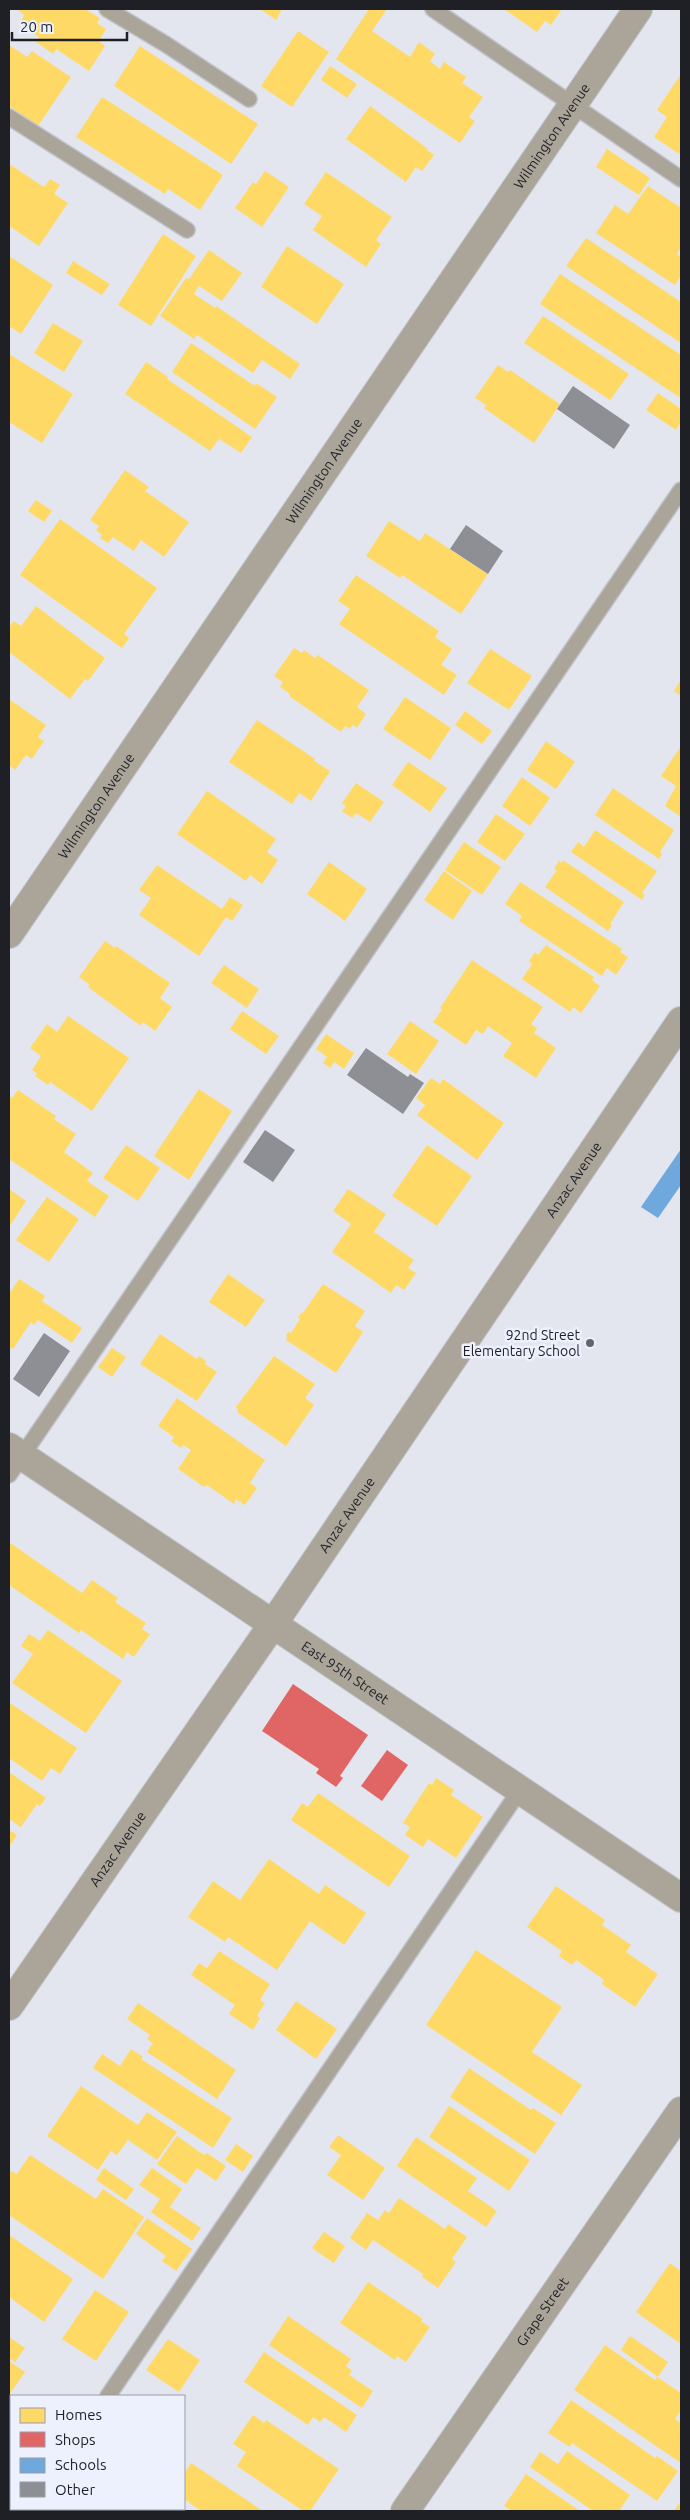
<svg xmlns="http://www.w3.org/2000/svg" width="690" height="2520" font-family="Ubuntu,sans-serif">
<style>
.homes{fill:#ffd966}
.shops{fill:#e06666}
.schools{fill:#6fa8dc}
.building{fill:#8d8f95}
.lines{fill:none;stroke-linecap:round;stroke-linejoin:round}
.lane-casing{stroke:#c1c3ca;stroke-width:18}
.street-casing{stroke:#c1c3ca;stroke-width:30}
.lane{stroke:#aaa499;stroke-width:15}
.street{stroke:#aaa499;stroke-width:28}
.poi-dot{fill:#64656c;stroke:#edf1fe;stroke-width:2}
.labels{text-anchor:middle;stroke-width:5;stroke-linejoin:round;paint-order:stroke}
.street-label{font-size:14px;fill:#1f2026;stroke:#edf1fe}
.poi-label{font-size:14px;fill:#1f2026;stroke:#edf1fe;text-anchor:end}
</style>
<rect width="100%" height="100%" fill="#e4e6ef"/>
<path class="homes" d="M21 9H85L100 18 97 23 106 29 99 41 105 46 89 71 56 49 53 54 36 42 39 37 19 24 24 15 19 11Z
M260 9H282L276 20Z
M369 9H387L372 31 410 57 419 42 435 54 430 61 440 69 444 62 466 77 462 83 483 97 469 117 475 121 460 143 336 59Z
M504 9H562L551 25 545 21 537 32Z
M298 31 329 52 292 107 261 86Z
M9 45 27 57 32 51 71 77 38 126 9 106Z
M140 46 258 124 231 164 114 86Z
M330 66 357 84 347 98 321 80Z
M681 74V150L679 154 654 137 667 117 657 110Z
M102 97 223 175 200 210 168 189 165 194 76 137Z
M370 106 428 149 427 150 434 155 422 171 416 167 406 182 346 139Z
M607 149 650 178 639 195 596 167Z
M9 164 44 187 50 179 60 185 54 194 68 203 39 246 9 226Z
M265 171 289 187 262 227 235 208 253 182 256 184Z
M326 172 392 217 376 240 381 244 366 267 313 230 322 216 304 204Z
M648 186 681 208V247L677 254 681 257V276L675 285 596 233 615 205 628 214Z
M163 234 196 256 151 326 118 305Z
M586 238 681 302V343L566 266Z
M287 246 344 284 317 324 261 287Z
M209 250 242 273 222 301 199 286 194 294 215 308 216 306 300 364 290 379 262 360 253 373 197 335 194 339 160 316 186 278 189 279Z
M9 256 53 285 21 334 9 326Z
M73 261 110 284 102 295 66 273Z
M560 274 681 355V393L679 397 540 304Z
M543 316 629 374 610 400 524 343Z
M53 323 83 341 64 372 34 353Z
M191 343 255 386 256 383 277 397 255 429 172 372Z
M9 354 73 394 42 443 9 422Z
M146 362 168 377 167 379 252 437 241 453 219 439 210 451 125 394Z
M498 365 508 372 510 370 560 404 534 443 484 408 486 405 475 398Z
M658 393 681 409V422L676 430 646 410Z
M125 470 149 487 145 491 189 522 164 557 141 540 134 551 113 537 108 543 100 538 102 535 96 530 99 526 90 520Z
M36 500 52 511 44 522 28 511Z
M60 519 157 588 124 634 129 638 122 648 20 575Z
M389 521 420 541 425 533 488 574 461 614 402 575 400 578 366 556Z
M356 575 439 631 435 637 452 649 441 665 457 675 444 695 339 624 350 609 338 601Z
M36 606 105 658 88 681 85 679 70 699 9 652V627L14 621 21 626Z
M294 648 302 653 304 650 315 658 318 655 369 690 357 707 366 714 357 728 353 725 350 729 345 726 341 732 289 696 290 694 280 687 283 682 274 676Z
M490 649 532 676 509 710 467 683Z
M681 679V696L674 691Z
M405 697 451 728 430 760 383 729Z
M9 699 46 725 38 737 44 741 32 759 26 755 15 770 9 765Z
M465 711 492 731 482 744 455 725Z
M257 720 315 759 314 761 330 771 311 801 299 793 292 804 229 762Z
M546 741 575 762 556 789 527 770Z
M681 746V817L665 806 676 786 661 776Z
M408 762 447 788 430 812 392 785Z
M522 777 550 798 530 826 502 806Z
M356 783 384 802 370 822 356 813 352 818 342 811 346 806 342 803Z
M613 788 674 830 660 852 662 854 659 859 595 815Z
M207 791 276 839 267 852 278 860 262 884 250 875 246 881 177 834Z
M496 814 525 834 505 861 477 842Z
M595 830 657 871 642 893 645 895 642 900 571 852 578 842 584 847Z
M464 842 501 867 482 895 445 870Z
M563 860 624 902 610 924 612 925 608 931 545 887 557 870 554 869 559 861 562 863Z
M329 862 367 889 345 921 307 894Z
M157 865 222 909 230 897 243 905 232 921 226 917 199 956 139 915 151 898 139 890Z
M444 871 472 891 453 920 424 900Z
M520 882 622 949 620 952 628 957 616 975 607 968 602 976 519 921 522 916 505 904Z
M105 941 115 948 116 946 170 983 160 998 172 1007 155 1031 143 1022 141 1026 88 987 90 985 79 977Z
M546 945 594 977 592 980 600 986 581 1013 573 1007 570 1012 522 979 532 964 529 961 535 952 538 955Z
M472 960 543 1007 531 1024 537 1028 534 1033 556 1048 536 1078 503 1056 512 1043 488 1026 483 1034 476 1030 466 1045 433 1022 442 1010 440 1008Z
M224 965 259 989 247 1008 211 983Z
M242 1011 279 1036 266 1054 230 1029Z
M68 1016 129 1058 92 1111 50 1082 48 1085 35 1076 37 1073 32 1070 41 1056 30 1048 47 1024 57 1032Z
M410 1021 439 1041 416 1074 387 1054Z
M326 1034 354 1053 344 1069 334 1062 330 1068 323 1063 327 1057 316 1049Z
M431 1078 440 1084 443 1079 504 1123 477 1160 417 1115 425 1105 416 1098Z
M199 1089 232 1111 189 1180 154 1156Z
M18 1090 56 1116 54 1119 76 1134 64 1152 93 1173 87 1181 109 1196 95 1217 9 1159V1096L12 1098Z
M126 1145 160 1168 138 1201 103 1178Z
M427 1145 472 1176 437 1226 392 1196Z
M9 1189 26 1201 9 1227Z
M348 1189 386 1214 374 1232 414 1260 408 1268 416 1273 404 1290 396 1285 391 1293 332 1252 351 1224 333 1211Z
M47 1197 79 1219 49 1262 16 1240Z
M228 1274 265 1300 246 1327 209 1302Z
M19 1279 45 1296 42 1301 82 1328 72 1343 38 1320 34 1325 31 1322 13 1349 9 1347V1294Z
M323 1284 365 1311 355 1326 363 1332 336 1373 286 1340 287 1337 286 1336 288 1332 291 1333 300 1319 298 1317 302 1312 303 1313Z
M160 1334 197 1359 199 1356 206 1361 205 1364 217 1372 197 1401 140 1364Z
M112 1348 126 1357 112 1377 98 1367Z
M274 1356 315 1384 305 1398 314 1405 286 1446 237 1412 238 1409 236 1407Z
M177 1398 265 1460 250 1483 257 1488 245 1505 236 1499 234 1504 207 1485 204 1487 178 1469 191 1450 183 1445 181 1448 171 1441 174 1437 158 1426Z
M9 1542 82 1593 92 1580 118 1598 115 1602 146 1623 142 1629 150 1634 134 1657 127 1652 123 1659 81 1630 79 1633 9 1585Z
M48 1630 122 1681 86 1733 12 1683 33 1654 21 1646 29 1634 40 1641Z
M10 1703 77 1748 60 1774 51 1768 42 1781 9 1758Z
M9 1772 46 1798 40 1806 37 1804 21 1827 9 1819Z
M436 1778 454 1790 451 1795 483 1817 456 1858 428 1839 423 1847 405 1835 410 1827 403 1823 429 1783 432 1785Z
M318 1793 410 1856 389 1887 291 1820 302 1803 308 1807Z
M9 1830 17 1835 9 1847Z
M269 1859 319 1894 325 1885 366 1913 344 1945 310 1921 277 1970 228 1937 225 1942 188 1917 213 1881 240 1900Z
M556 1886 605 1920 602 1925 631 1945 626 1952 658 1974 635 2007 602 1984 604 1980 576 1960 572 1965 559 1956 562 1951 527 1927Z
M476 1950 562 2007 532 2052 582 2085 561 2115 426 2025Z
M219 1951 270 1984 260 2000 265 2003 257 2016 260 2018 253 2030 229 2014 235 2005 191 1975 199 1963 207 1968Z
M296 2001 337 2029 316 2059 276 2030Z
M138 2003 236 2070 217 2099 147 2052 153 2043 147 2039 150 2035 127 2019Z
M131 2049 143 2057 141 2059 232 2118 213 2148 93 2068 102 2054 120 2066Z
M469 2068 531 2110 533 2108 556 2123 535 2154 450 2097Z
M81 2086 138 2125 147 2112 177 2132 157 2160 128 2140 117 2155 111 2151 98 2170 47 2136Z
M449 2106 530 2160 509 2191 429 2137Z
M338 2135 385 2168 363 2200 327 2175 341 2155 329 2147Z
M177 2136 204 2155 207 2153 226 2166 216 2181 197 2168 186 2184 157 2164Z
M416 2137 477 2178 468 2191 497 2211 486 2227 397 2166Z
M236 2144 253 2156 243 2172 225 2160Z
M30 2155 96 2199 103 2189 144 2217 103 2279 9 2215V2174L11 2171 17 2174Z
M104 2168 134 2189 126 2200 96 2180Z
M152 2168 182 2189 170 2207 201 2228 192 2241 151 2212 160 2199 139 2185Z
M399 2198 445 2229 448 2224 467 2237 452 2259 456 2262 438 2288 422 2277 423 2274 373 2240 366 2250 350 2238 367 2213 378 2220 385 2210 389 2213Z
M147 2218 192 2249 176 2271 162 2261 166 2256 136 2234Z
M324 2232 345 2246 334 2263 312 2248Z
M9 2235 73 2279 44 2322 9 2297Z
M670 2263 681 2271V2344L636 2312Z
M368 2282 423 2319 421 2321 430 2327 406 2362 397 2356 395 2360 340 2323Z
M95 2290 129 2312 96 2361 62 2339Z
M288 2316 351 2359 346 2366 352 2371 349 2375 373 2391 362 2408 269 2345Z
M630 2336 668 2362 658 2377 621 2350Z
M9 2337 25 2348 15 2362 9 2358Z
M168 2339 200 2360 179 2392 146 2370Z
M605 2345 655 2380 657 2377 681 2393V2410L675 2419 681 2424V2463L574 2390Z
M264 2352 357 2415 346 2432 324 2417 320 2422 313 2417 308 2425 244 2382Z
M9 2361 25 2372 9 2395Z
M571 2400 655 2458 657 2456 678 2471 657 2501 572 2443 570 2447 548 2433Z
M253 2415 264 2423 266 2420 339 2469 310 2511H303L237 2466 246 2452 233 2444Z
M9 2443 11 2445V2484L9 2482Z
M567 2451 630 2495 619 2511H593L530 2467 540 2452 558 2464Z
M191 2463 263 2511H201L184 2499V2474Z
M526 2474 580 2511H512L504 2506Z
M679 2503 681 2511H674Z
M119 2509H182L186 2511H123Z"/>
<path class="shops" d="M293 1684 368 1735 340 1776 343 1778 336 1787 316 1773 319 1769 262 1731Z
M387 1750 408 1765 382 1801 361 1786Z"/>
<path class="schools" d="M681 1149V1185L658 1218 641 1207Z"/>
<path class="building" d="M573 386 630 425 614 449 557 409Z
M466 525 503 551 488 574 450 549Z
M366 1048 408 1077 410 1074 424 1083 403 1114 347 1075Z
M265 1130 295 1150 273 1182 243 1162Z
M44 1333 70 1351 39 1397 13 1379Z"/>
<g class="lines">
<defs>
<path id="lane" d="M107 9 167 45 249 99
M433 9 681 179
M9 117 187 230
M9 1475 681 490
M108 2396 520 1790
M30 2511 31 2509"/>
<g id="street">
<path id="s1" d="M9 934 638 9"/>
<path id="s2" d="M9 1447 681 1898"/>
<path id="s3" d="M9 2006 273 1624 681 1021"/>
<path id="s4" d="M405 2511 681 2111"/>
</g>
</defs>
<use href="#lane" class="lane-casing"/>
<use href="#street" class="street-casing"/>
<use href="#lane" class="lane"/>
<use href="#street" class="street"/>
</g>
<circle class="poi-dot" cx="590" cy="1343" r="5"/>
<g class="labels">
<g class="street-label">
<text dy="5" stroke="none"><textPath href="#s1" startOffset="965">Wilmington Avenue</textPath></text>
<text dy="5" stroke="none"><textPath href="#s1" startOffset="560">Wilmington Avenue</textPath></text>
<text dy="5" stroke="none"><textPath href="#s1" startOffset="155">Wilmington Avenue</textPath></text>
<text dy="5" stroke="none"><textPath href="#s3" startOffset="1001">Anzac Avenue</textPath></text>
<text dy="5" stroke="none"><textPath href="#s3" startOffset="596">Anzac Avenue</textPath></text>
<text dy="5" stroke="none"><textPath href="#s2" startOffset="405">East 95th Street</textPath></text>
<text dy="5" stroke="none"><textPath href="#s3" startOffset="191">Anzac Avenue</textPath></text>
<text dy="5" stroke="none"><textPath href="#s4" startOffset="242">Grape Street</textPath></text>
</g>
<g class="poi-label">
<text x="580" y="1340">92nd Street<tspan x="580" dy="16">Elementary School</tspan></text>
</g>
</g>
<rect width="690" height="2520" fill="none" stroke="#1f2026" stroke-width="20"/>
<rect x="10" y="2395" width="175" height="115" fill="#edf1fe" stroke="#9b9da8"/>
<rect x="20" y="2408" width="25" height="15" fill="#ffd966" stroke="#9b9da8"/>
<text x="55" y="2420" font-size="15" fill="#1f2026">Homes</text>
<rect x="20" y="2432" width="25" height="15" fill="#e06666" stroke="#9b9da8"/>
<text x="55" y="2445" font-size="15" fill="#1f2026">Shops</text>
<rect x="20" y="2458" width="25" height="15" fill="#6fa8dc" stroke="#9b9da8"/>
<text x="55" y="2470" font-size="15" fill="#1f2026">Schools</text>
<rect x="20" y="2482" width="25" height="15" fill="#8d8f95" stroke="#9b9da8"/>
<text x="55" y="2495" font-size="15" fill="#1f2026">Other</text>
<path d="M12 32v8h115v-8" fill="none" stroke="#1f2026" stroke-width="2.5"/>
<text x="20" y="32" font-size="15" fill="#1f2026" stroke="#edf1fe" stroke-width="4" paint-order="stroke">20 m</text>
</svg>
